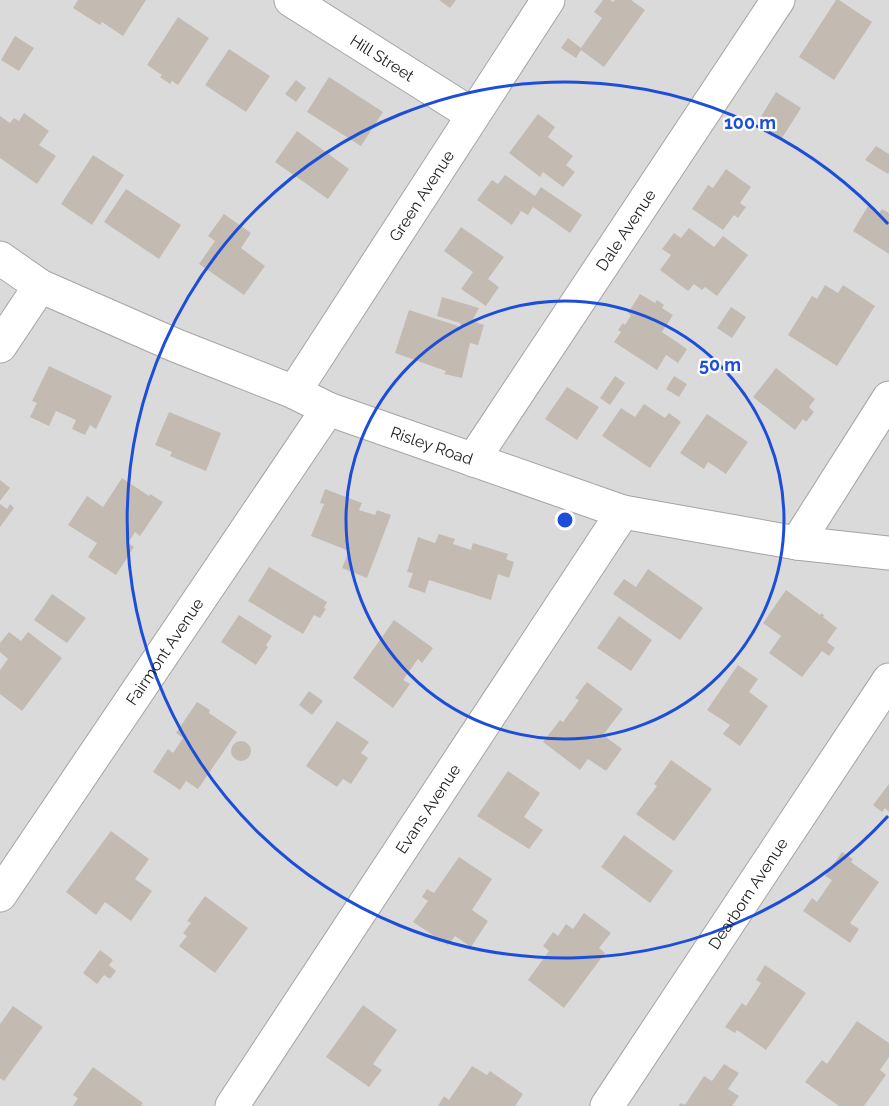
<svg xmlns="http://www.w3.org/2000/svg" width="889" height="1106" font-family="Raleway,sans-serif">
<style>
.residential{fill:#dbdada}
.building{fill:#c3bbb2}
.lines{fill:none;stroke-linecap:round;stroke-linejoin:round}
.minor-casing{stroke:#a4a4a4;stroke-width:35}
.minor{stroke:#fff;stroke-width:33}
.ring{fill:none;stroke:#1d4ed8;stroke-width:3}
.labels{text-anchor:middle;stroke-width:4.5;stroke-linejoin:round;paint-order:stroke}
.street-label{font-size:16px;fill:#1d1d1d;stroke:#fff}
.centre{fill:#1d4ed8;stroke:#fff;stroke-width:3}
.ring-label{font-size:18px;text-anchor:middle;font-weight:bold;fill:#1d4ed8;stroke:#fff;stroke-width:4.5;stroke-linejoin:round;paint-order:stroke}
</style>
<rect width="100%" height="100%" fill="#eeece3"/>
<path class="residential" d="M0 0H889V1106H0Z"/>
<path class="building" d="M78 0H146L123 36 102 22 100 25 73 8Z
M439 0H456L450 8Z
M603 0H610L613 2 615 0H631L645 10 604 67 581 50 576 58 561 48 568 38 581 48 602 18 594 12Z
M836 0H839L872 22 834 80 799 57Z
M178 17 209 38 178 85 172 81 170 84 160 77 162 75 147 65Z
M15 36 34 48 19 71 1 60Z
M229 49 270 76 246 112 205 85Z
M329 77 383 112 361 146 307 112Z
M296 80 306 88 296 102 285 94Z
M776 92 801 108 782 138 757 123Z
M24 113 49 131 39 145 56 156 37 184 0 158V116L10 123 14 118 19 121Z
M538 114 555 127 548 137 573 156 566 165 575 172 563 187 543 172 540 177 509 153Z
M297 131 349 169 328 199 275 162Z
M876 146 889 154V172L888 174 865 160Z
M93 155 124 175 92 225 61 204Z
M726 169 751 187 740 203 746 207 738 218 734 215 723 230 692 209 708 185 713 188Z
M505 175 535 196 541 187 582 215 570 233 533 207 528 215 521 211 512 225 477 200 492 180 498 184Z
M126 189 181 225 159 259 104 222Z
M868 206 879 213 882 209 889 213V254L853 231Z
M224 214 251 233 241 248 265 266 244 295 199 264 215 241 208 236Z
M461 227 504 257 488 279 499 287 486 306 461 289 473 272 444 251Z
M689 228 714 247 723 236 748 255 717 296 705 287 702 290 694 284 688 291 660 270 671 255 662 249 674 233 681 238Z
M825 285 838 293 843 285 875 306 837 366 788 335 812 296 817 299Z
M640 294 655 303 657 300 664 305 662 308 673 315 662 332 687 349 678 363 666 355 657 370 614 342 621 332 618 330 623 323 625 325 631 315 628 313Z
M442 297 479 308 472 321 484 325 478 345 470 343 462 378 444 374 446 371 395 353 409 310 461 327 460 323 437 316Z
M731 307 746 317 732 338 717 328Z
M49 366 112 396 96 429 90 425 85 435 72 429 76 420 56 411 49 426 30 417 37 403 32 401Z
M776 368 815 399 809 407 814 412 806 422 803 419 795 430 753 397Z
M615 376 625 383 610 405 600 398Z
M674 376 687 384 679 397 666 389Z
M567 387 599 407 577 440 545 419Z
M644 404 665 418 669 413 681 422 650 468 602 436 621 408 635 417Z
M169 412 221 433 206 471 170 456 172 452 155 445Z
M707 414 748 442 726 474 708 462 704 469 680 453Z
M122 478 149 496 150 494 163 502 140 536 135 532 128 543 134 547 116 575 88 557 97 543 68 525 87 496 103 507Z
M0 480 10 488 0 501Z
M325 489 362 503 359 510 375 515 377 510 391 515 367 578 342 568 349 551 311 536 324 504 320 503Z
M0 504 7 509 10 504 14 508 0 527Z
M439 534 455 539 453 544 471 550 473 543 508 554 506 559 514 562 509 578 498 574 491 600 429 580 425 593 408 587 413 573 407 572 418 537 435 543Z
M269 567 327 602 324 608 326 609 320 618 314 615 303 634 248 601Z
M648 569 703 608 680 640 613 594 624 579 636 587Z
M786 590 820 615 821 613 824 615 823 617 837 628 827 642 835 648 829 656 822 651 802 677 769 653 781 636 763 623Z
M52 594 86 618 67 643 34 620Z
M239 615 272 636 266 645 268 647 256 665 221 642Z
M619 616 652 640 631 671 597 648Z
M394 620 433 648 422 663 418 659 403 680 410 684 393 708 353 678Z
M9 632 21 641 28 632 62 658 22 711 0 694V670L8 659 0 652V643Z
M738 665 758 679 749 692 768 706 740 746 723 734 730 725 707 710Z
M587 682 623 709 603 735 622 749 606 771 588 759 580 770 543 742 560 720 563 722 579 700 575 698Z
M309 691 323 701 312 715 299 705Z
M197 702 210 710 209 713 237 732 198 789 186 781 180 790 153 772 168 749 173 753 183 738 176 733Z
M337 721 369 742 361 753 368 758 351 784 343 779 337 787 306 766Z
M231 751a10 10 0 1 1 20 0a10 10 0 1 1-20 0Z
M671 760 712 789 674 841 636 814 657 786 654 784Z
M508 771 540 793 524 817 543 830 529 849 477 816Z
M889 784V812L885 808 882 812 873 805Z
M111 831 149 859 135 879 152 891 131 921 105 902 96 915 66 892Z
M624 835 673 871 650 903 601 867Z
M842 852 853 859 851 862 879 882 850 923 859 929 850 943 803 911 812 898 817 902 832 880 825 876Z
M459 857 492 879 472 910 488 921 471 947 455 936 448 945 413 922 428 901 422 897 427 889 434 893Z
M205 896 248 928 215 973 179 946 187 936 183 933 191 923 187 921Z
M584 913 611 933 599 948 605 953 564 1008 528 980 549 951 543 946 553 932 558 936 566 924 573 929Z
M100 950 113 960 109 965 116 971 110 979 104 975 97 984 83 973Z
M765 965 806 993 766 1050 737 1030 735 1033 725 1027 742 1003 746 1006 761 983 756 980Z
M363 1005 397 1030 373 1064 382 1070 369 1087 326 1057Z
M13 1006 43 1027 4 1081 0 1078V1024Z
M857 1021 889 1043V1057L880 1070 886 1075 864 1106H839L805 1082 822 1060 827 1064Z
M724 1064 739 1073 728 1089 739 1096 732 1106H678L681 1103 685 1105 704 1076 712 1081Z
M472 1066 487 1075 490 1071 523 1094 515 1106H438L444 1096 449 1100Z
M93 1067 143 1103 141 1106H73L78 1098 73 1095Z"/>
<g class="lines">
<defs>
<g id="minor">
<path id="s1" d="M291 0 473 115"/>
<path id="s2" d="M0 258 40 286 177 346 294 392 328 409 623 512 797 543 889 553"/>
<path d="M0 346 40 286"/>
<path id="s3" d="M294 392 548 0"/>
<path id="s4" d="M473 460 778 0"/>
<path d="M797 543 889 398"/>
<path id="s5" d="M0 895 328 409"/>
<path id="s6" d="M232 1106 623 512"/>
<path id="s7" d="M607 1106 889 680"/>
</g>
</defs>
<use href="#minor" class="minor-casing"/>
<use href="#minor" class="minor"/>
</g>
<g class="ring">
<circle cx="565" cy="520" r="219"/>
<path d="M888 816A438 438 0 1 1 888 224"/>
</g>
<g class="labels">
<g class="street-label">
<text dy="6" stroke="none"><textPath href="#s1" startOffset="108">Hill Street</textPath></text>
<text dy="6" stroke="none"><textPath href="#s3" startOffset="234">Green Avenue</textPath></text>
<text dy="6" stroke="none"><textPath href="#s4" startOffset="276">Dale Avenue</textPath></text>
<text dy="6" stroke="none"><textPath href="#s2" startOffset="472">Risley Road</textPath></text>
<text dy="6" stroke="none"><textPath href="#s5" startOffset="294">Fairmont Avenue</textPath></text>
<text dy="6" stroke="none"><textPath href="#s6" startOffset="356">Evans Avenue</textPath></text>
<text dy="6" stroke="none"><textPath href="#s7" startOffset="255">Dearborn Avenue</textPath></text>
</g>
</g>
<circle cx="565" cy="520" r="9" class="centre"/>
<g class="ring-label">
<text x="750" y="129">100 m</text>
<text x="720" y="371">50 m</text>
</g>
</svg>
